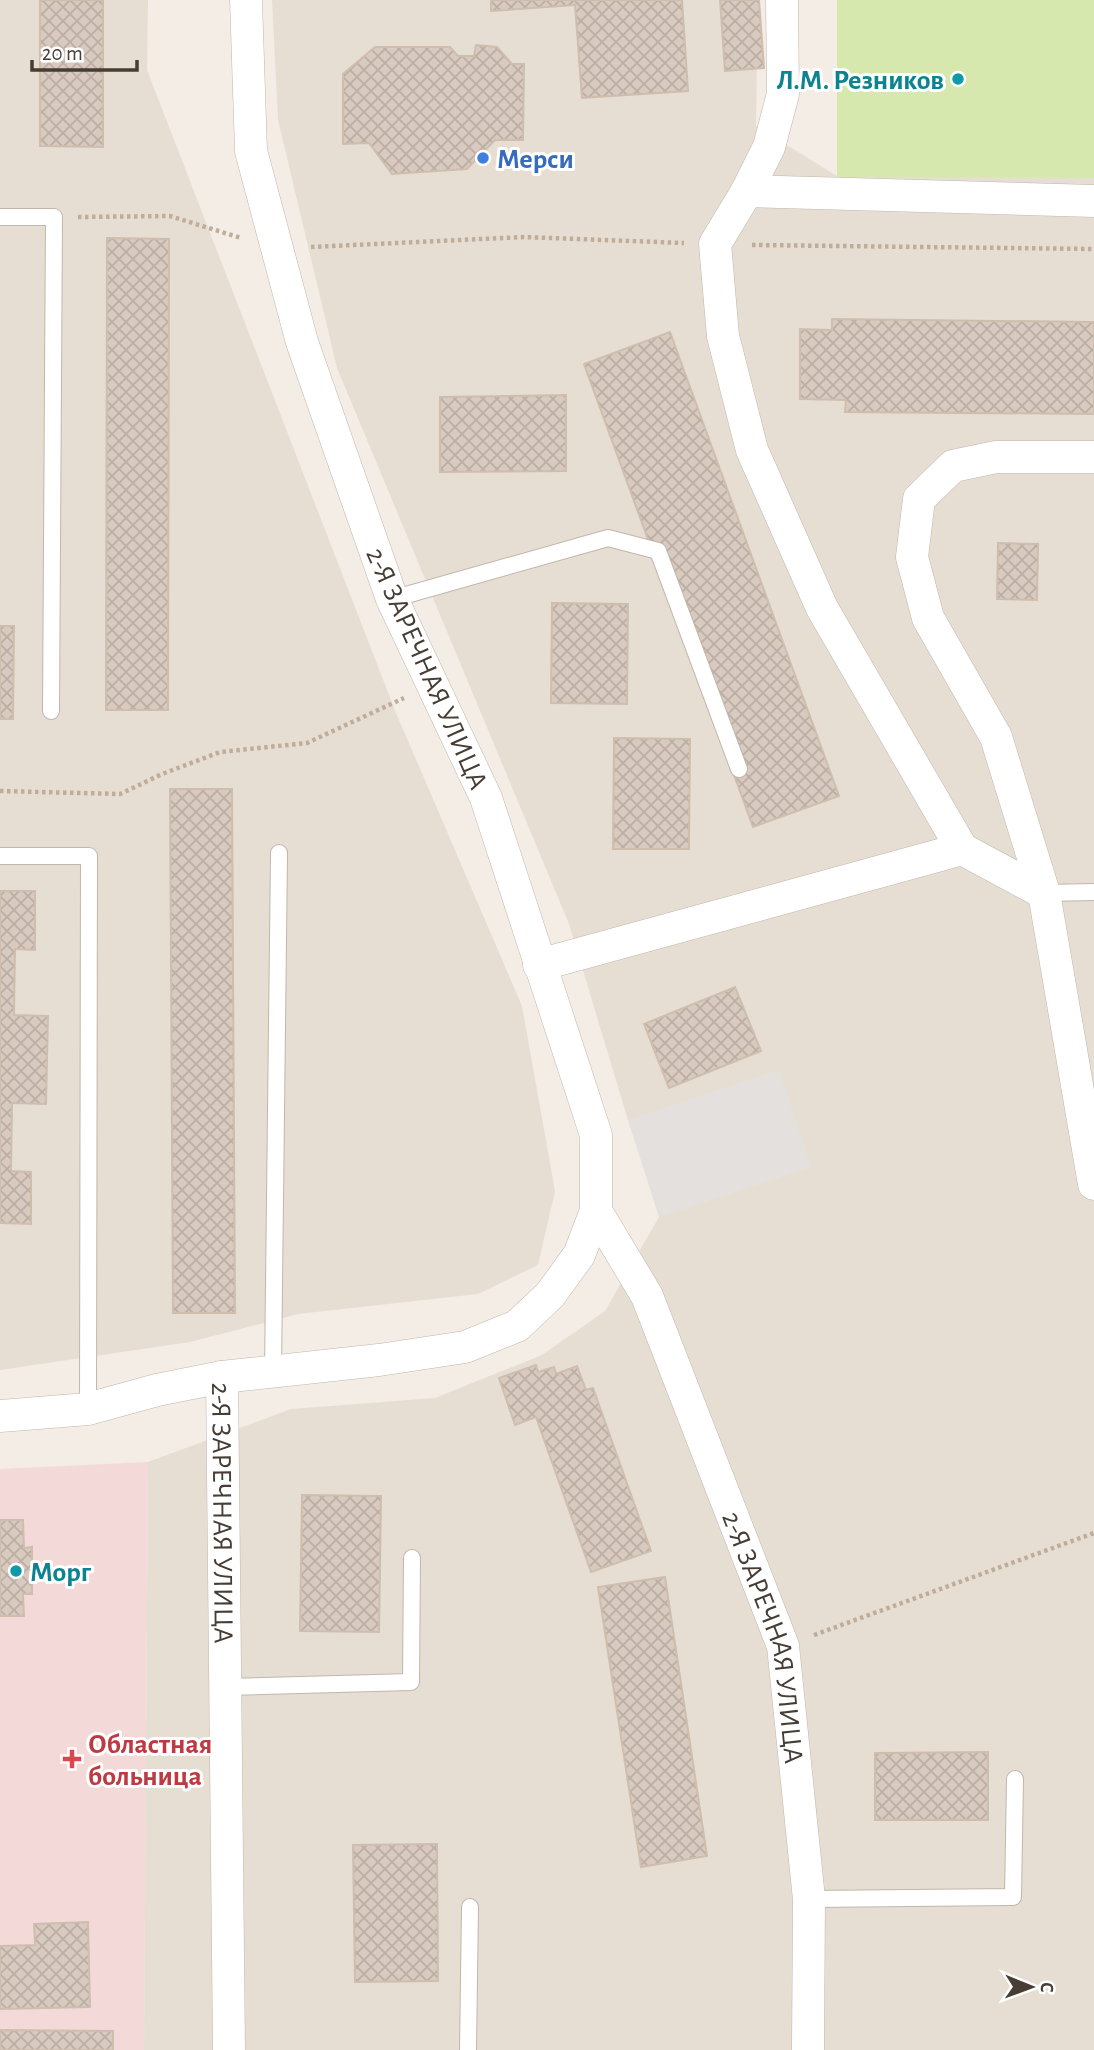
<svg xmlns="http://www.w3.org/2000/svg" width="1094" height="2050" font-family="'Alegreya Sans',sans-serif">
<style>
.residential{fill:#e7ded3}
.medical{fill:#f4d9d9}
.green{fill:#d6e8ae}
.parking{fill:#e4e0de}
.building{fill:url(#building-cross-hatch);stroke:#cfbeae;stroke-width:2}
.lines{fill:none;stroke-linecap:round;stroke-linejoin:round}
.lane-casing{stroke:#c1b6ab;stroke-width:18}
.street-casing{stroke:#c1b6ab;stroke-width:33}
.path{stroke:#c0ad99;stroke-width:4.5;stroke-dasharray:3.5 3.5;stroke-linecap:butt}
.lane{stroke:#fff;stroke-width:16}
.street{stroke:#fff;stroke-width:32}
.culture-dot{fill:#0f9aa8;stroke:#fff;stroke-width:2.5}
.shop-dot{fill:#3f7fe0;stroke:#fff;stroke-width:2.5}
.health-dot{fill:#e0444e;stroke:#fff;stroke-width:2.5}
.labels{text-anchor:middle;stroke-width:6;stroke-linejoin:round;paint-order:stroke}
.culture-label{font-size:28px;font-weight:bold;fill:#0d838f;stroke:#fff;text-anchor:end}
.shop-label{font-size:28px;font-weight:bold;fill:#366cbe;stroke:#fff;text-anchor:start}
.street-label{font-size:28px;fill:#463d35;stroke:#fff}
.health-label{font-size:28px;font-weight:bold;fill:#be3a42;stroke:#fff;text-anchor:start}
</style>
<defs>
<pattern id="building-cross-hatch" width="8" height="8" patternUnits="userSpaceOnUse" patternTransform="scale(1.75)"><rect width="8" height="8" fill="#d8cabe"/><path d="M0 0l8 8M0 8l8-8" fill="none" stroke="#bbaea4"/></pattern>
</defs>
<rect width="100%" height="100%" fill="#f3ede5"/>
<path class="residential" d="M0 0H148L147 70 396 713 522 1006 555 1191 538 1265 478 1294 298 1314 190 1342 0 1370Z
M272 0H758L756 126 837 176 1094 178V2050H144L148 1462 291 1409 435 1398 542 1355 605 1311 659 1217 628 1120 569 924 337 368 278 120Z"/>
<path class="medical" d="M148 1462 144 2050H0V1469Z"/>
<path class="green" d="M837 0H1094V178L837 177Z"/>
<path class="parking" d="M779 1070 811 1167 660 1217 628 1120Z"/>
<path class="building" d="M40 0H103V147L40 146Z
M491 0H682L688 91 582 98 575 5 491 11Z
M720 0H759L764 68 725 71Z
M476 45 497 47 512 64H524L523 140H495L467 169 392 174 369 143 343 144V74L375 47H450L458 56H474Z
M107 238 169 239 168 710H106Z
M832 319 1094 322V414L845 412 846 400 800 399V329L832 330Z
M670 332 839 796 753 827 584 364Z
M566 395V471L440 472V397Z
M998 543 1038 544 1037 600 997 599Z
M552 603 628 604 627 704 551 703Z
M0 626H14L13 719H0Z
M614 738 690 739 689 849H613Z
M170 789H232L235 1313H173Z
M0 891H35V950L15 949 14 1015 48 1016 46 1104 12 1103 11 1171 31 1172V1224L0 1223Z
M735 987 761 1051 669 1088 644 1024Z
M536 1365 538 1372 554 1367 556 1374 577 1366 586 1390 593 1388 651 1551 591 1572 536 1417 515 1425 499 1378Z
M302 1495 381 1496 379 1632 300 1631Z
M0 1520H23L24 1548 32 1547V1594H23L24 1616H0Z
M665 1577 707 1856 641 1867 598 1587Z
M988 1752V1820H875V1753Z
M437 1844 438 1981 355 1982 353 1845Z
M88 1922 90 2007 0 2009V1946L35 1945 34 1924Z
M0 2030 113 2031V2050H0Z"/>
<g class="lines">
<defs>
<path id="lane" d="M0 217H54L51 711
M392 599 608 538 658 551 739 769
M0 856H89L88 1409
M1044 893 1094 892
M273 1372 279 853
M226 1687 411 1682 412 1558
M809 1899 1013 1897 1015 1779
M468 2050 470 1907"/>
<g id="street">
<path d="M782 0 783 94 769 147 747 191 715 244 723 336 752 450 822 608 962 849"/>
<path d="M747 191 1094 201"/>
<path d="M1094 457H996L953 466 919 499 912 557 928 618 996 737 1044 893 1094 1184"/>
<path d="M539 965 962 849 1044 893"/>
<path id="s1" d="M596 1211 647 1296 783 1646 809 1899 808 2050"/>
<path id="s2" d="M222 1377 229 2050"/>
<path d="M0 1416 88 1409 157 1390 222 1377 379 1360 465 1347 517 1326 550 1295 579 1255 596 1211V1135L486 798 392 599 302 342 251 151 246 0"/>
</g>
</defs>
<use href="#lane" class="lane-casing"/>
<use href="#street" class="street-casing"/>
<path class="path" d="M78 217 170 216 241 238
M752 245 1094 249
M311 247 524 237 684 243
M0 791 120 794 162 774 220 752 307 743 404 698
M814 1635 1094 1533"/>
<use href="#lane" class="lane"/>
<use href="#street" class="street"/>
</g>
<g class="culture-dot">
<circle cx="958" cy="79" r="7"/>
<circle cx="16" cy="1571" r="7"/>
</g>
<circle class="shop-dot" cx="483" cy="158" r="7"/>
<path class="health-dot" d="M68.5 1748.5h7v7h7v7h-7v7h-7v-7h-7v-7h7z"/>
<g class="labels">
<g class="culture-label">
<text x="944" y="89">Л.М. Резников</text>
<text x="30" y="1581" text-anchor="start">Морг</text>
</g>
<g class="shop-label">
<text x="497" y="168">Мерси</text>
</g>
<g class="street-label">
<text transform="translate(428 668) rotate(66)" y="10">2-Я ЗАРЕЧНАЯ УЛИЦА</text>
<text dy="10" stroke="none"><textPath href="#s2" startOffset="136">2-Я ЗАРЕЧНАЯ УЛИЦА</textPath></text>
<text dy="10" stroke="none"><textPath href="#s1" startOffset="462">2-Я ЗАРЕЧНАЯ УЛИЦА</textPath></text>
</g>
<g class="health-label">
<text x="88" y="1753">Областная<tspan x="88" dy="32">больница</tspan></text>
</g>
</g>
<g transform="translate(1031 1987) rotate(91)" stroke="#ffffff" stroke-width="5" paint-order="stroke">
<path d="M0-5L12 26L0 18L-12 26Z" fill="#463d35"/>
<text y="-10" font-size="19" font-weight="bold" text-anchor="middle" fill="#463d35">С</text>
</g>
<path d="M32 60v10h105v-10" fill="none" stroke="#463d35" stroke-width="3.5"/>
<text x="42" y="60" font-size="21" fill="#463d35" stroke="#ffffff" stroke-width="5" paint-order="stroke">20 m</text>
</svg>
